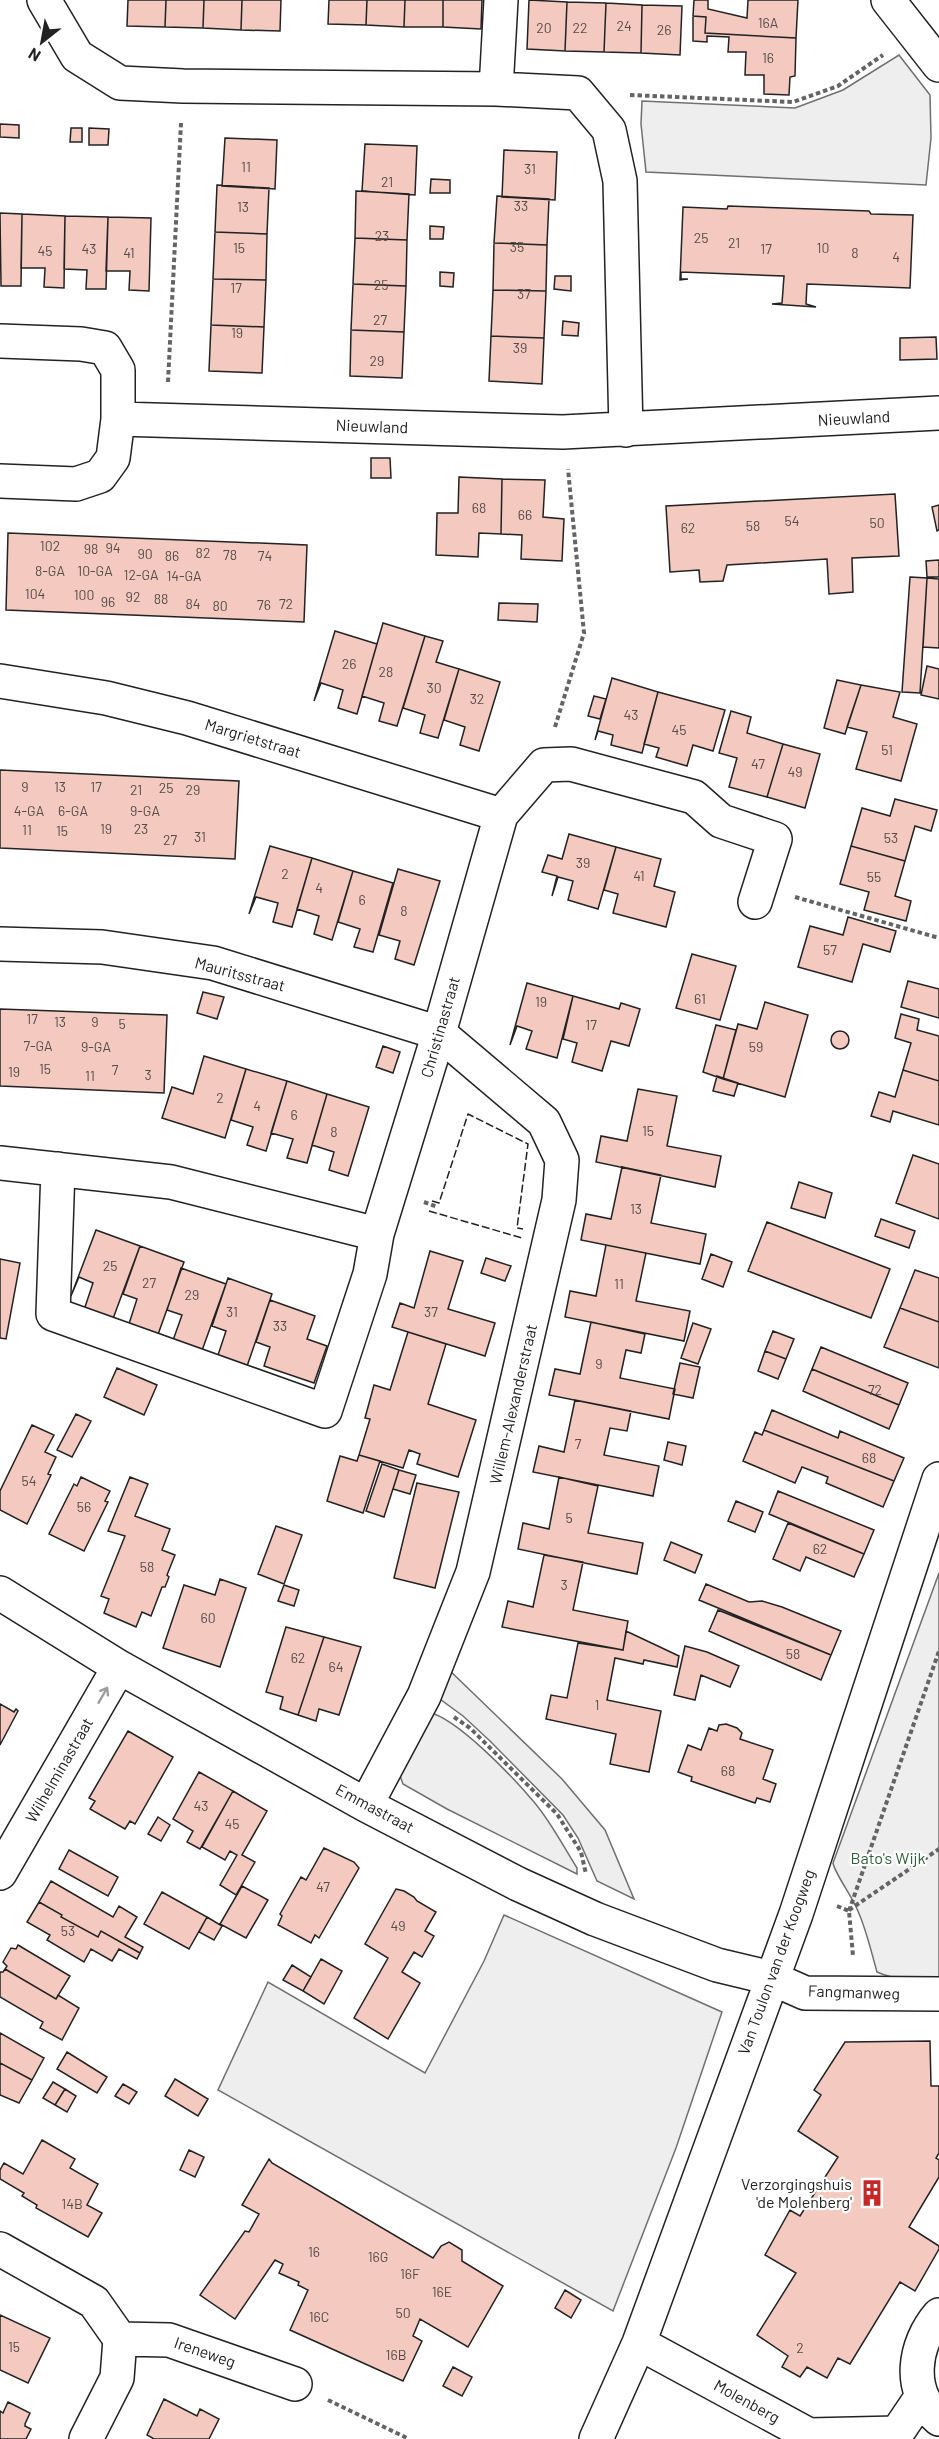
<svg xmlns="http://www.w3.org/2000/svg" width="939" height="2439" font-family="Barlow,sans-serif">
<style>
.green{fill:#eee;stroke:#6f6f6f;stroke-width:1.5}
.building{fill:#f3c9c0;stroke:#222;stroke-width:1.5}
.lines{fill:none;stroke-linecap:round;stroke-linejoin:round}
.minor-casing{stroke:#222;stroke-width:36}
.path{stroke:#646464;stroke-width:4;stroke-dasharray:4.5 3;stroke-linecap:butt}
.minor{stroke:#fff;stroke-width:33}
.fence{stroke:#222;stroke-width:1.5;stroke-dasharray:8 3;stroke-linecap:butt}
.oneway{stroke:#9c9c9c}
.labels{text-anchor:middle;stroke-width:4.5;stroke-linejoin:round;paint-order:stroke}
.number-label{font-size:14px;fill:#564c4a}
.street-label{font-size:16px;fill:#222;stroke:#fff}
.park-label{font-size:16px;fill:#2f5e38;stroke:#fff}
.poi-label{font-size:16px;fill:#222;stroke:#fff;text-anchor:end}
</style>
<rect width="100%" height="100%" fill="#fff"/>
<path class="green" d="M899 55 930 95 931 138 926 185 646 172 641 124 642 101 795 108 843 90Z
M939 1573V1980C917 1980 897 1981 877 1972 871 1951 866 1928 857 1909 852 1896 835 1874 833 1863Z
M446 1667 562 1779 605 1830 634 1899 597 1881 578 1838 563 1815 490 1741 463 1716 433 1694Z
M428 1712C457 1718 513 1777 534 1802 551 1822 563 1846 577 1868V1874L447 1809 403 1784 399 1773Z
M504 1915 722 2012 676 2148 613 2311 218 2090 268 1982 425 2073 484 1961Z"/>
<path class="building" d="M128 0H166L165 27 127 26Z
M166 0H204L203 28 165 27Z
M204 0H242L241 30 203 28Z
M242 0H281L280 31 241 30Z
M329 0H367L366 25 328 24Z
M367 0H405L404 27 366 25Z
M405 0H443V27H404Z
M443 0H482L481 29 443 27Z
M529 0 567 2 565 51 527 49Z
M694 0H708V9L747 18 748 0H798L796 38 705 33 706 17 693 16Z
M567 2 606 3 604 52 565 51Z
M606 3 642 5 641 53 604 52Z
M642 5 682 6 680 55 641 53Z
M693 16 706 17 705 33 796 38 795 76 790 77 789 95 764 94V75H745L746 52H728L729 37 707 36V42L693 41Z
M0 124 19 125V138L0 137Z
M71 128H82V142H70Z
M89 128 109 129 108 145H89Z
M225 138 277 140 275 189 222 186Z
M365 144 417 146 415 195 362 191Z
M504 150 557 152 555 200 502 197Z
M431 179 450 180V193H430Z
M217 185 269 188 267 234 215 232Z
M356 191 409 194 407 240 355 238Z
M497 196 549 199 547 245 494 243Z
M728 206 869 211 871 214 913 215 910 288 807 284 806 304 816 307 772 304 782 303 784 276 681 272V279H688L680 280 683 207 727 209Z
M0 213 22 214 21 286H1Z
M22 214 65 216 64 288 44 287 45 268H21Z
M65 216 108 217 106 289H86L87 270 64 269Z
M108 217 151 218 149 291 129 290 130 271H106Z
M430 226 444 227 443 239H430Z
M215 232 267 234 266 280 213 279Z
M355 238 407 240 406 286 353 284Z
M494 243 547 245 546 291 493 290Z
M440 272 454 273 453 287 440 286Z
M555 276H571V291L554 289Z
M213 279 266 280 264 327 211 325Z
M353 284 406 286 404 332 351 330Z
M493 290 546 291 544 338 491 336Z
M563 321 579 323 578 336 562 335Z
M211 325 264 327 262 373 209 371Z
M351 330 404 332 402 378 350 376Z
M491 336 544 338 542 384 489 381Z
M936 337 937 359 900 360V338Z
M371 458H390L391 478H371Z
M459 477 502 479 501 534 479 533 478 557 436 555 437 513H458Z
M502 479 545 480 543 517 564 519 562 561 521 559 522 535 501 534Z
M895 494 899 556 852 558 853 592 829 594 827 559 727 565 723 581 700 582 699 570 670 572 666 506Z
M939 505V530L937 531 932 507Z
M8 533 307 545 304 622 6 610Z
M939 560V577H927L926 561Z
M910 577 927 578 920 693 902 692Z
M927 578 939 579V648L923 647Z
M499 603 538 604 537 622 498 620Z
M383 623 425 636 397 726 379 721 384 703 362 696Z
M335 631 377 644 357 714 338 708 343 690 321 683 314 701Z
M425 636 443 641 436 662 459 669 438 738 420 733 425 715 403 708Z
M927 666 939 669V699L921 695Z
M459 669 500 682 479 751 460 745 465 727 444 720Z
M612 678 658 692 642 753 611 745 613 735 598 731 595 740Z
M837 680 861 685 845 734 824 728Z
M861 685 900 692 893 717 917 724 901 781 856 769 867 732 847 727Z
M658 692 725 710 713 751 693 745 687 766 656 757 659 748 644 744Z
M594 696 606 699 600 719 588 716Z
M731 711 751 717 747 733 783 744 767 797 729 787 737 758 719 753Z
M783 744 820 754 805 808 767 797Z
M0 770 239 781 235 859 0 848Z
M895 799 937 810 931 831 915 826 905 861 851 846 862 808 890 816Z
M569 834 616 847 598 909 568 900 573 881 558 877 552 896 557 876 542 872 548 855 562 859Z
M270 846 312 858 292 927 273 922 278 903 256 897 249 914Z
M851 846 905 861 895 896 911 901 906 921 864 910 869 892 840 884Z
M616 847 661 859 654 886 675 892 666 927 613 913 618 894 604 890Z
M312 858 353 871 332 940 314 934 319 916 297 909Z
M398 869 440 881 414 965 395 959 400 941 379 935Z
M353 871 393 883 373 952 354 947 360 929 338 922Z
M848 917 896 931 890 952 863 944 852 982 798 967 810 926 843 935Z
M692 954 736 966 720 1020 676 1008Z
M908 981 939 989V1018L901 1007Z
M527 983 573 996 557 1058 526 1049 532 1031 517 1026 510 1045Z
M203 992 224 997 217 1019 197 1013Z
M573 996 619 1009 621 1003 640 1009 629 1046 611 1041 602 1071 572 1062 577 1043 563 1039Z
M765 1002 808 1015 785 1097 723 1079 738 1024 757 1029Z
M0 1009 167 1015 164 1093 0 1086Z
M901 1014 919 1019 917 1030 939 1036V1081L903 1070 911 1043 895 1038Z
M716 1025 736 1030 723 1079 703 1072Z
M831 1040a9 9 0 1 1 18 0a9 9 0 1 1-18 0Z
M383 1046 400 1052 393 1073 376 1067Z
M204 1056 246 1069 225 1138 162 1118 172 1087 193 1094Z
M246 1069 287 1081 266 1151 247 1145 253 1127 231 1120Z
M903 1070 939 1081V1125L893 1111 890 1122 871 1116 879 1092 895 1097Z
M717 1076 738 1083 734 1096 713 1091Z
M287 1081 327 1094 307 1163 287 1158 293 1139 271 1133Z
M638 1089 677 1096 667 1146 721 1156 715 1187 596 1162 601 1136 627 1141Z
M327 1094 369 1107 348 1176 329 1170 334 1152 312 1145Z
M913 1155 939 1164V1219L896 1203Z
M622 1167 661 1175 651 1223 706 1234 700 1264 581 1240 586 1214 611 1219Z
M799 1182 832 1193 825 1218 791 1208Z
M881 1219 915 1231 909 1248 875 1236Z
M767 1222 890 1269 871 1318 748 1271Z
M96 1230 140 1246 111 1324 83 1313 93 1283 79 1277 71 1296Z
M606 1245 646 1253 636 1301 690 1311 684 1341 565 1317 570 1291 596 1296Z
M140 1246 184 1262 156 1340 127 1330 137 1299 123 1294Z
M430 1251 463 1261 448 1309 495 1323 485 1356 392 1327 400 1303 414 1308Z
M711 1254 732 1262 723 1287 702 1279Z
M486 1258 511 1266 505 1281 481 1273Z
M0 1259 20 1263 6 1339 0 1338Z
M181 1268 226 1284 200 1356 171 1346 182 1315 167 1310Z
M915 1270 939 1278V1322L900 1308Z
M228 1278 272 1294 245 1372 216 1361 226 1331 212 1326Z
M270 1300 315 1316 307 1339 327 1346 314 1383 264 1366 270 1347 256 1342Z
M900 1308 939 1322V1368L884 1347Z
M591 1322 645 1334 641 1353 626 1350 620 1378 675 1389 669 1419 549 1395 555 1369 580 1374Z
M693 1323 711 1329 698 1364 681 1358Z
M773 1331 794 1339 786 1359 765 1351Z
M408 1332 446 1344 428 1404 476 1420 458 1477 417 1464 420 1454 409 1450 403 1468 359 1455 370 1419 365 1418 374 1385 390 1390Z
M821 1347 908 1383 899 1405 812 1369Z
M765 1351 786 1359 778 1379 758 1371Z
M680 1363 700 1367 693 1398 673 1394Z
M117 1368 157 1385 144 1415 104 1397Z
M812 1369 899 1405 889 1429 803 1391Z
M575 1400 631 1411 627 1431 610 1428 604 1455 659 1466 653 1496 533 1472 539 1446 564 1452Z
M772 1410 838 1438 840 1431 904 1458 894 1481 764 1430Z
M76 1414 91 1421 72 1457 57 1450Z
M32 1425 54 1435 45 1452 56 1457 48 1474 51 1475 27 1524 0 1510V1491Z
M764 1430 894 1481 883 1507 826 1483 828 1477 802 1467 795 1483 743 1461 755 1432 762 1435Z
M668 1442 686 1446 682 1465 664 1460Z
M359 1455 380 1461 363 1513 327 1501 340 1456 357 1461Z
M382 1464 399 1470 384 1517 366 1511Z
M399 1470 416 1475 410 1494 393 1489Z
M81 1477 110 1491 105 1501 108 1502 84 1551 49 1534 74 1484 77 1486Z
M130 1477 148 1484 135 1516 170 1529 162 1550 175 1555 167 1575 169 1577 165 1587H162L151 1616 142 1612 136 1627 104 1613 109 1599 101 1596 125 1536 108 1531Z
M559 1477 598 1486 588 1533 643 1543 637 1574 518 1549 523 1523 549 1529Z
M417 1483 459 1492 435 1588 394 1578Z
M778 1491 874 1530 864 1554 769 1514Z
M736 1501 763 1512 755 1532 728 1521Z
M788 1523 864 1554 854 1577 806 1557 800 1571 773 1559Z
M276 1526 302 1535 284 1584 258 1574Z
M671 1542 702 1555 695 1573 664 1560Z
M544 1555 583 1562 573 1610 628 1621 623 1650 502 1627 508 1601 533 1607Z
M220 1579 246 1588 220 1667 163 1648 184 1585 215 1595Z
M706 1584 749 1602 762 1601 782 1607 841 1631 831 1655 699 1600Z
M284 1585 299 1590 294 1606 278 1601Z
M718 1610 831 1655 821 1680 709 1631Z
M286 1627 324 1637 298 1715 280 1709 283 1697 266 1692Z
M626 1631 679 1656 677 1667 644 1660 643 1664 615 1658 607 1700 661 1711 649 1772 610 1764 616 1734 546 1719 551 1695 567 1698 578 1643 623 1650Z
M324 1637 361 1647 339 1715 319 1709 316 1721 298 1715Z
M685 1646 707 1652 739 1666 730 1687 701 1675 695 1700 674 1695Z
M0 1704 14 1712 16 1709 18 1711 0 1745Z
M726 1724 737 1728 742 1733 740 1739 773 1750 763 1779 776 1784 770 1802 757 1798 755 1803 691 1781 692 1777 678 1772 688 1745 701 1750 709 1728 717 1731 719 1725Z
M128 1731 173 1757 135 1824 130 1821 125 1829 90 1809 95 1801 89 1798Z
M199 1772 233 1791 200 1849 187 1842 193 1831 173 1819Z
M233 1791 267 1811 242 1855 255 1862 236 1895 220 1885 237 1855 230 1851 225 1860 202 1847Z
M158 1817 170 1825 161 1841 148 1834Z
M324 1848 354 1862 359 1868 319 1938 315 1935 311 1943 278 1925 282 1916 280 1914 301 1877 306 1880Z
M69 1850 118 1877 108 1896 59 1869Z
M51 1881 113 1917 119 1906 137 1917 125 1937 143 1947 140 1953 101 1931 98 1937 61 1917 62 1915 39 1902Z
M242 1886 268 1900 246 1938 220 1924Z
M396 1889 404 1891 414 1897 417 1901 436 1912 425 1931 434 1936 422 1957 414 1952 402 1972 420 1983 388 2039 354 2018 388 1958 365 1944Z
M162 1892 207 1917 189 1949 144 1924Z
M39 1902 62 1915 61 1917 98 1937 101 1931 140 1953 137 1959 119 1949 112 1961 91 1949 84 1962 47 1940 50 1935 27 1922Z
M207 1917 222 1926 214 1940 199 1932Z
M18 1945 70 1976 56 1999 5 1969 7 1966 3 1962 11 1948 16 1949Z
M321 1959 342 1971 324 2004 303 1991Z
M292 1965 311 1977 303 1991 283 1980Z
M5 1969 56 1999 58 1995 79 2008 62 2040 40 2028 43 2022 0 1997V1972H3Z
M0 2033 44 2058 32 2080 0 2063Z
M930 2041 931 2086H939V2153L936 2158 939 2160V2177L909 2227 939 2246V2249L915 2291 900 2282 850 2364 838 2358 827 2378 807 2367 800 2377 782 2367 788 2356 757 2335 796 2273 765 2255 790 2210 800 2216 838 2157 798 2131 821 2095 814 2090 845 2042Z
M67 2052 107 2077 97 2093 57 2069Z
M0 2063 32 2080 19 2103 0 2095Z
M175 2079 208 2099 198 2116 165 2096Z
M53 2082 65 2089 55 2105 43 2098Z
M123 2084 137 2092 129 2104 115 2096Z
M65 2089 76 2096 67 2112 55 2105Z
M42 2140 75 2159 70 2168 98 2184 87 2205 102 2213 88 2237 36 2208 37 2205 22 2196 24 2193 0 2179V2170L4 2163 23 2174Z
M189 2150 204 2157 195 2177 180 2170Z
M269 2159 272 2163 433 2258 441 2246 449 2242 462 2250V2261L503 2286 468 2347 420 2319 413 2336 422 2341 403 2381 290 2330 308 2290 298 2285 299 2282 279 2273 283 2264 275 2260 235 2319 200 2295 245 2231 249 2232 259 2214 242 2205Z
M565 2290 581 2300 571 2318 555 2308Z
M0 2315 50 2338 28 2383 0 2370Z
M453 2367 472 2377 462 2396 443 2386Z
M164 2399 197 2416 200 2409 219 2419 209 2439H154L147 2435Z
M8 2402 30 2413 25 2424V2426L31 2429 26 2439H0V2411L3 2413Z"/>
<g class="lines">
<defs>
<path id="minor" d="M44 0 77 56 120 83 183 86 496 89 501 0
M888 0 939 65
M496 89 578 93 609 130 620 181 626 430
M0 341 81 344 105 348 118 370V419L113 458 100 476 76 484 0 481
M118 419 563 432 939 413
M0 681 106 698 187 718 501 815
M0 944 102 947 213 963 439 1033 544 1122 562 1160 559 1200 473 1572 424 1696 366 1805
M0 1163 171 1182 377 1234 439 1033 501 815 544 765 571 764 694 797 721 821 775 839 755 902
M58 1169 53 1314 325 1411 370 1274 377 1234
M0 1593 119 1667 366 1805 518 1884 595 1919 717 1965 771 1978 805 1993 939 1994
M0 1873 119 1667
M0 2249 94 2302 120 2339 169 2340 295 2384
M939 2315C914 2344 906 2391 939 2419
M639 2343 809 2435 897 2433 922 2396
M86 2439 117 2378 120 2339
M596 2439 639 2343 796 1914 939 1479"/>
</defs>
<use href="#minor" class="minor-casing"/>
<path class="path" d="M630 95 793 102 838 86 883 55
M168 382 181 123
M555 727 584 633 568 469
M795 897 939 938
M424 1202 438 1207
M454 1717 470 1728 557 1814 581 1852 586 1874
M837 1906 849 1911 853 1956
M849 1910 939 1849
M849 1911 939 1651
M328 2400 409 2439"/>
<use href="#minor" class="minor"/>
<path class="fence" d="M432 1201 439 1203 468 1114 528 1144 517 1228 523 1229
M429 1211 522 1238"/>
</g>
<defs><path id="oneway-shaft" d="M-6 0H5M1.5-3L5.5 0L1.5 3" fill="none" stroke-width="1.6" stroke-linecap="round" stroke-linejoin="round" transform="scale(1.5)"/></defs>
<use class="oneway" href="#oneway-shaft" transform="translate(103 1695) rotate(-60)"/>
<defs>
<symbol id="building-bare" viewBox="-9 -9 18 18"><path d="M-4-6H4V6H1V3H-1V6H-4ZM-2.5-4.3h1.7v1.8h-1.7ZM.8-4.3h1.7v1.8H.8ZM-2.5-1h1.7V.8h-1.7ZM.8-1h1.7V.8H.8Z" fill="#c62828" stroke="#fff" stroke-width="2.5" paint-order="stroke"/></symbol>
</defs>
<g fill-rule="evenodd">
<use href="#building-bare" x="853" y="2174" width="38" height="38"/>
</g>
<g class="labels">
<g class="number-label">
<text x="768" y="28">16A</text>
<text x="624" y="31">24</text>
<text x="544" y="33">20</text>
<text x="580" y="33">22</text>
<text x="664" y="35">26</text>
<text x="768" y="63">16</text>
<text x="246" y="172">11</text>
<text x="530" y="174">31</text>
<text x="387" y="187">21</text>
<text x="521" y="211">33</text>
<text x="243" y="212">13</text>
<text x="382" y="241">23</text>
<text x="701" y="243">25</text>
<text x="734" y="248">21</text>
<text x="517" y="252">35</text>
<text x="239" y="253">15</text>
<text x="823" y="253">10</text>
<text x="89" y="254">43</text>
<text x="766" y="254">17</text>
<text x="45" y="256">45</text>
<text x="129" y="258">41</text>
<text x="855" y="258">8</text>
<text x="896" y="262">4</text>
<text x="381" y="290">25</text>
<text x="236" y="293">17</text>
<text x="524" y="299">37</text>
<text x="380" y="325">27</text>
<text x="237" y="338">19</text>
<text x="520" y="353">39</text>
<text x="377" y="366">29</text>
<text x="479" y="513">68</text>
<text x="525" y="520">66</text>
<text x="792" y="526">54</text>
<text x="877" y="528">50</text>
<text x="753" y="531">58</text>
<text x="688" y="533">62</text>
<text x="50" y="551">102</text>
<text x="113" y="553">94</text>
<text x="91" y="554">98</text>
<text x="203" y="558">82</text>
<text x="145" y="559">90</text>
<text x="230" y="560">78</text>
<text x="172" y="561">86</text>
<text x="265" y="561">74</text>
<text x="50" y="576">8-GA</text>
<text x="95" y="576">10-GA</text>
<text x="141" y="580">12-GA</text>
<text x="184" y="581">14-GA</text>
<text x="35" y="599">104</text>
<text x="84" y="600">100</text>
<text x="133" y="602">92</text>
<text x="161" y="604">88</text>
<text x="108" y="607">96</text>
<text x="193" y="609">84</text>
<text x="286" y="609">72</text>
<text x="264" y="610">76</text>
<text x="220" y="611">80</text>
<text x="349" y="669">26</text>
<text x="386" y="677">28</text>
<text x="434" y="693">30</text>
<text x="477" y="704">32</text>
<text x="631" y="720">43</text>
<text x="679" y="735">45</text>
<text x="887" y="755">51</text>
<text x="758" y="769">47</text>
<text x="795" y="777">49</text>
<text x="25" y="792">9</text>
<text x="60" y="792">13</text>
<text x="96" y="792">17</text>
<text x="166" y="793">25</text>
<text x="136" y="795">21</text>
<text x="193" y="795">29</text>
<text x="29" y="816">4-GA</text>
<text x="73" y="816">6-GA</text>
<text x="145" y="816">9-GA</text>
<text x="106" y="834">19</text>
<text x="141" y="834">23</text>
<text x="27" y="835">11</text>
<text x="62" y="836">15</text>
<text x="200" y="842">31</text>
<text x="891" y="843">53</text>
<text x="170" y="845">27</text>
<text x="583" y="868">39</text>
<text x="285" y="879">2</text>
<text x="639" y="881">41</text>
<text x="874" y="882">55</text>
<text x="319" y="893">4</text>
<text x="362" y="905">6</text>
<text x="404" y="916">8</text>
<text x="830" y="955">57</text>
<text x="700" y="1004">61</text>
<text x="541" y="1007">19</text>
<text x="32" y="1024">17</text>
<text x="60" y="1027">13</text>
<text x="95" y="1027">9</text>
<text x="122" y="1029">5</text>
<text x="591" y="1030">17</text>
<text x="38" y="1051">7-GA</text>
<text x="96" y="1052">9-GA</text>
<text x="756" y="1052">59</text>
<text x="45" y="1074">15</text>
<text x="115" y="1075">7</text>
<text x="14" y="1077">19</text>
<text x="148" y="1080">3</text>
<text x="90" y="1081">11</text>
<text x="220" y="1103">2</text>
<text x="257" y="1111">4</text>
<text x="294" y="1120">6</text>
<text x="648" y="1136">15</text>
<text x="334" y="1137">8</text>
<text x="636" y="1214">13</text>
<text x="110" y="1271">25</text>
<text x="149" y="1288">27</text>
<text x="619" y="1289">11</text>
<text x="192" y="1300">29</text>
<text x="232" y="1317">31</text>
<text x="431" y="1317">37</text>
<text x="280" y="1331">33</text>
<text x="599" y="1369">9</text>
<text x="875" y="1395">72</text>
<text x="578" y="1449">7</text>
<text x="869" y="1463">68</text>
<text x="29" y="1486">54</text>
<text x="84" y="1512">56</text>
<text x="569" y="1523">5</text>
<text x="820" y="1554">62</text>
<text x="147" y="1572">58</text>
<text x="564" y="1590">3</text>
<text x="208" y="1623">60</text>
<text x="793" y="1659">58</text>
<text x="298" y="1663">62</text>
<text x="336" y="1672">64</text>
<text x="597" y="1710">1</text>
<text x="728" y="1776">68</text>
<text x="201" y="1811">43</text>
<text x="232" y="1829">45</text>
<text x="323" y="1892">47</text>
<text x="398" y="1931">49</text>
<text x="68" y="1936">53</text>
<text x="72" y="2209">14B</text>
<text x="314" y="2257">16</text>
<text x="378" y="2262">16G</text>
<text x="410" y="2279">16F</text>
<text x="442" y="2297">16E</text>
<text x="403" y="2318">50</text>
<text x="319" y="2322">16C</text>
<text x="14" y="2352">15</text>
<text x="800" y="2353">2</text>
<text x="396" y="2360">16B</text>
</g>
<g class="street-label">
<text transform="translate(854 418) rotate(-3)" y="6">Nieuwland</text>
<text transform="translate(372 426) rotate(2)" y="6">Nieuwland</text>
<text transform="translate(253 738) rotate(17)" y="6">Margrietstraat</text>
<text transform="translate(240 974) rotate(15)" y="6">Mauritsstraat</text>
<text transform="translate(440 1027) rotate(-74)" y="6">Christinastraat</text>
<text transform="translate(513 1404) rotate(-77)" y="6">Willem-Alexanderstraat</text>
<text transform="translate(59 1770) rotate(-60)" y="6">Wilhelminastraat</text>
<text transform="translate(375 1808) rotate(28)" y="6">Emmastraat</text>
<text transform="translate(776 1962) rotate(-70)" y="6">Van Toulon van der Koogweg</text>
<text transform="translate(854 1992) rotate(2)" y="6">Fangmanweg</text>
<text transform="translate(205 2352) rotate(19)" y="6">Ireneweg</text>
<text transform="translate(747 2401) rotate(29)" y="6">Molenberg</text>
</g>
<g class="park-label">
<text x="888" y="1864">Bato's Wijk</text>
</g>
<g class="poi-label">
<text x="852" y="2190">Verzorgingshuis<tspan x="852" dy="18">'de Molenberg'</tspan></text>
</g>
</g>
<g transform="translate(42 42) rotate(211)" stroke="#ffffff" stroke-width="4.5" paint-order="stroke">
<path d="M0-4.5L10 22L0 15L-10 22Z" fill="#222222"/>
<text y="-9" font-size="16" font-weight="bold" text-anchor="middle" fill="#222222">N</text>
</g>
</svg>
